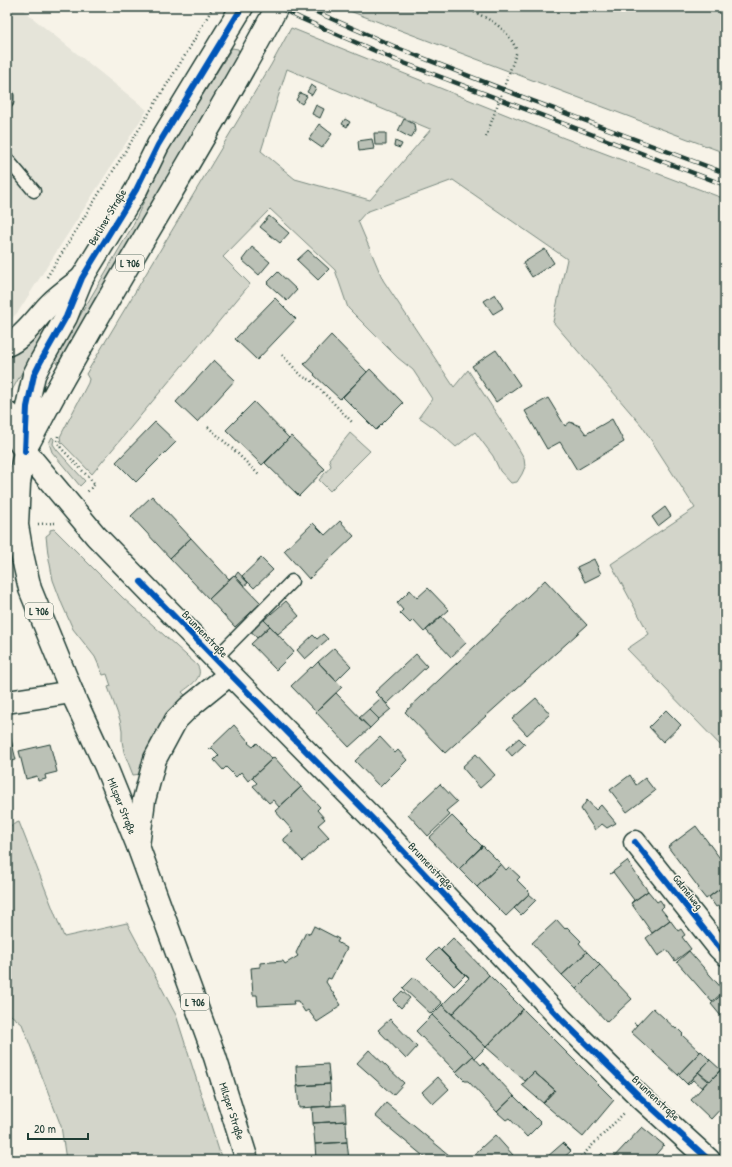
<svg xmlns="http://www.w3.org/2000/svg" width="732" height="1167" font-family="'Patrick Hand',sans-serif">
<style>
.built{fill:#e5e4d9}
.green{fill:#d3d5ca;stroke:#79897f;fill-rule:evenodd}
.building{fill:#bbc1b6;stroke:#1f3d34}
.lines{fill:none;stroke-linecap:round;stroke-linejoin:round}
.lane-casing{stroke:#1f3d34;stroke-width:15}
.street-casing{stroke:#1f3d34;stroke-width:25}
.secondary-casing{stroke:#1f3d34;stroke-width:25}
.primary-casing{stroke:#1f3d34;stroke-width:25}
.path{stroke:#1f3d34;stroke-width:2.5;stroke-dasharray:1 3;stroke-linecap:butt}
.lane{stroke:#f7f3e8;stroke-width:12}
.street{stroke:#f7f3e8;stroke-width:22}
.secondary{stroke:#f7f3e8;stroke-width:22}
.primary{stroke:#f7f3e8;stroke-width:22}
.rail-casing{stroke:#1f3d34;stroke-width:4.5}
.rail{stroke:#f7f3e8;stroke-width:3;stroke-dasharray:9;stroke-linecap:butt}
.path-bridge{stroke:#1f3d34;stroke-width:2.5;stroke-dasharray:1 3;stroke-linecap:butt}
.cycleway-casing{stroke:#f7f3e8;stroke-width:8}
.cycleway{stroke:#0057b8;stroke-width:6}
.labels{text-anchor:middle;stroke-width:3;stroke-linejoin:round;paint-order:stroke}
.shield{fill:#f7f3e8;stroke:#60746a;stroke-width:1}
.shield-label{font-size:10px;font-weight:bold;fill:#1f3d34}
.street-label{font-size:11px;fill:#1f3d34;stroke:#f7f3e8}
</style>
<rect width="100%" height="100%" fill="#f7f3e8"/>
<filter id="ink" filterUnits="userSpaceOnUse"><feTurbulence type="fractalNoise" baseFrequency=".025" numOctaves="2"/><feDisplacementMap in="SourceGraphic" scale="8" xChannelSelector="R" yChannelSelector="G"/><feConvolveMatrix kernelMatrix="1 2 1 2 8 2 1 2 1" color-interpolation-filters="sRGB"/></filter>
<g filter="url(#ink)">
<path class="built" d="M7 7H29L24 11 147 110 18 312 7 323Z"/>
<path class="green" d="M339 7H725V153Z
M291 28 564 138 725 199V750L627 649 649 634 611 564 695 508 642 426 553 322 567 259 453 180 366 212 358 221 383 280 454 387 468 370 513 439 524 458 525 467 522 474 517 482 511 483 500 471 493 456 475 432 456 447 436 429 419 417 432 399 413 370 398 358 348 308 335 270 270 209 223 257 250 284 92 474 61 442 60 437 63 431 88 383 89 379 86 374 271 65ZM287 69 430 129H431L370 200 295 179 261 151Z
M232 48 238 49 240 54 105 282 59 364 54 360 132 227 166 154Z
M58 308 11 392 7 388V355Z
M350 433 370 451 330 491 319 480 331 466 329 459Z
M52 437 54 439 53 444 57 450 85 481 80 486 52 452 49 443Z
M54 529 123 598 197 665C205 677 191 685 182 692L187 697 141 774 133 775 124 752 122 741V730L120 720 108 687 111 686 107 674 103 675 95 657 73 629 62 604 53 580 48 554 46 536 50 533V530Z
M19 822 64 937 127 923 176 1015 222 1160H66L61 1126 22 1024 7 1012V827Z"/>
<path class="building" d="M311 85 316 88 312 95 307 92Z
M300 93 307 96 302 104 296 100Z
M316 105 324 109 320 118 312 114Z
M345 119 350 122 347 127 342 124Z
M404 119 414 124 415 131 411 138 398 131Z
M319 124 332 134 322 148 309 139Z
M374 133H386V145H375Z
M372 139 374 149 359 151 358 141Z
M395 141 402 144 400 148 394 146Z
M269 216 289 233 280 243 260 227Z
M252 247 270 262 259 275 242 260Z
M545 249 554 263 532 277 523 263Z
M308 250 329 269 318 280 297 260Z
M278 272 297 290 287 301 267 283Z
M495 294 503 308 493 314 484 301Z
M275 298 296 319 257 360 235 339Z
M331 335 367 372 340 399 314 375 315 374 304 364Z
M496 350 520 385 496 402 472 366Z
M214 360 235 380 197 422 176 402Z
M370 369 403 403 376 430 343 397Z
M548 398 565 426 570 422 580 426 586 434 612 419 624 442 577 470 560 442 547 449 525 411Z
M254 402 289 438 262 465 226 430Z
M155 422 176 442 136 482 116 462Z
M291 436 325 469 299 496 265 463Z
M152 496 191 538 170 558 131 516Z
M665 507 671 516 658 526 652 517Z
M340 521 354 536 309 579 284 551 313 523 325 535Z
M191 538 229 579 234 575 209 599 170 558Z
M261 558 273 570 254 588 242 576Z
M594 559 601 574 585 582 577 567Z
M238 572 248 583 244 586 235 576Z
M234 575 261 603 235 627 209 599Z
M545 580 587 625 445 753 405 712Z
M428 588 449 610 424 632 413 620 410 623 400 613 403 610 397 603 410 590 417 598Z
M286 601 299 616 278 634 264 620Z
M441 616 466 643 451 657 426 630Z
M263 619 270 626 257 638 250 630Z
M270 626 294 652 276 670 251 644Z
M323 634 328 639 305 659 297 650 313 635 317 639Z
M334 648 351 666 336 681 318 662Z
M416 654 427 666 387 704 375 692Z
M318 662 342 687 316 712 291 686 311 667 312 668Z
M336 693 370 728 349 747 316 712Z
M381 698 391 709 379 719 369 709Z
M536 698 550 714 527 735 512 719Z
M369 709 379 719 370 728 359 718Z
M666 710 681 725 663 742 649 727Z
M234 725 249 742 248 743 253 747 257 743 272 759 248 781 241 772 236 777 226 767 223 770 214 760 219 755 212 748 210 750 209 749Z
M7 731H9L16 760 7 762Z
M380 737 395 753 398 750 407 760 380 787 355 761Z
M519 738 525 744 512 756 506 749Z
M50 744 57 772 45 775 46 779 38 781 37 776 26 779 19 751Z
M476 754 495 775 480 788 462 767Z
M274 757 301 787 279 807 273 800 269 803 253 786 257 783 252 778Z
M630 775 636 785 645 778 655 791 627 812 610 790Z
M440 784 457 802 446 811 450 815 428 836 408 814Z
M301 787 320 807 317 810 325 819 318 825 329 837 303 861 284 841V839L293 831 275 811Z
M587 800 596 810 601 805 616 823 607 828 602 824 595 830 581 809Z
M452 816 482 846 459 869 429 838Z
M696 826 725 865V885L706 899 698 889 699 888 668 847Z
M483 846 501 864 477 887 459 869Z
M627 861 648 891 631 903 634 900 613 872 610 874Z
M501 864 506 870 509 867 520 877 517 880 530 893 506 916 477 887Z
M725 885V915L718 906 716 907 709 897Z
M648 891 657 902 660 900 664 906 661 909 670 920 652 933 631 903Z
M529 894 536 900 521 915 514 908Z
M557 920 565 929 567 927 581 941 579 943 587 952 562 975 532 943Z
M670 920 678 931 681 929 685 935 682 937 691 949 675 961 667 950 658 956 646 938Z
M314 926 339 939 337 942 347 948 331 979 328 978 326 982 341 1005 333 1010 334 1011 317 1022 308 1010 305 1012 298 1001H293L294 1004 258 1006 257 995H253L251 968 260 967V963L283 961 285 964 298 956 296 953 306 932 310 934Z
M453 938 489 975 452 1014 442 1005 469 978 441 950Z
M438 948 465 975 454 986 427 959Z
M689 951 724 991 712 1002 677 962Z
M587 952 600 965 576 989 562 975Z
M600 965 632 999 607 1022 576 989Z
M489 975 523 1009 486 1047 452 1014Z
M414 977 442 1003 431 1014 403 988Z
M402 991 410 998 401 1008 393 1000Z
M724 993 725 994V1021L711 1004Z
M442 1005 486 1047 475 1058 432 1015Z
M653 1008 676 1029 677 1028 683 1034 682 1035 700 1052 678 1075 631 1032 637 1025 634 1023 637 1025Z
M523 1009 614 1100 583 1137 543 1103 555 1090 534 1072 525 1081 486 1047Z
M432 1015 473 1056 456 1072 416 1031Z
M390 1019 417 1047 406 1059 378 1030Z
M369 1050 404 1083 393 1095 357 1063Z
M701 1051 710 1060 687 1084 678 1075Z
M473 1056 481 1065 483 1063 514 1096 497 1112 468 1081H465L456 1072Z
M710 1060 721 1070 710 1081 698 1072Z
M328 1064 330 1084 297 1086 296 1066Z
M721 1069 725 1073V1104L711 1119 691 1100 709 1080 710 1081Z
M534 1072 555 1090 543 1103 522 1085Z
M698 1072 708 1081 702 1088 693 1080 688 1085 687 1084Z
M438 1077 449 1089 433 1104 422 1092Z
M330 1084 331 1106 299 1108 297 1086Z
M514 1096 541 1123 527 1137 509 1118 506 1120 497 1112Z
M386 1103 455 1160H428L375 1116Z
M345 1105 346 1121 313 1123 312 1107Z
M346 1121 347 1142 315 1144 313 1123Z
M642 1127 664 1145 651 1160H611Z
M495 1135 513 1155 508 1160H468Z
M347 1142 349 1160H316L315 1144Z
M563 1143 571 1151 561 1160H550L547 1157Z
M602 1153 609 1160H596Z"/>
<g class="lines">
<defs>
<path id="lane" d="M7 95V102
M7 159 34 191
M215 659 292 581"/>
<path id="street" d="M7 702 72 692
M635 842 719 948 725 954"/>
<path id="secondary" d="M7 345C23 339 38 316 50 304 60 294 72 286 82 278
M7 413 14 434 25 451 96 536 230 674 374 820 562 1020 640 1097 709 1160
M138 846 144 800 155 759 176 720 188 708 230 674"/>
<path id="primary" d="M242 7 158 145 136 190 82 278 66 317 41 361 34 375 27 407 25 451 19 483 17 525 22 554 30 589 76 702 106 767 138 846 215 1057 247 1160
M28 444C41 420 53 396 67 372 135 249 211 131 277 7"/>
</defs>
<use href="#lane" class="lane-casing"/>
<use href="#street" class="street-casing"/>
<use href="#secondary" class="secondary-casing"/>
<use href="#primary" class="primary-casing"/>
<path class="path" d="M463 7C487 18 506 25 517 51
M47 277 189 49 213 7
M282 355 303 377 311 380 353 423
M208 427 235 451 259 475
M58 436 57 441 61 448 95 484 86 493
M38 524 55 523 57 521
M578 1160 625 1112"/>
<use href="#lane" class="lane"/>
<use href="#street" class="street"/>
<use href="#secondary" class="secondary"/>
<use href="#primary" class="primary"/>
<defs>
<path id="rail" d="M278 7 302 19 396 60 725 185
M305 7 400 49 533 101 725 173"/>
</defs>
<use href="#rail" class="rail-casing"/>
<use href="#rail" class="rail"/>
<path class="path-bridge" d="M486 137 517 51"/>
<defs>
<path id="cycleway" d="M25 451 27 407 34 375 41 361 66 317 82 278 136 190 158 145 242 7
M141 582 230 674 374 820 562 1020 640 1097 709 1160
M635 842 719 948 725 954"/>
</defs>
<use href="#cycleway" class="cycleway-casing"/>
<use href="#cycleway" class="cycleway"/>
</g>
</g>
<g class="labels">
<g class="shield">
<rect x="116" y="255" width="28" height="16" rx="3"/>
<rect x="25" y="603" width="28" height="16" rx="3"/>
<rect x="181" y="994" width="28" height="16" rx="3"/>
</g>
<g class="shield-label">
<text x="130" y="267">L 706</text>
<text x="39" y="615">L 706</text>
<text x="195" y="1006">L 706</text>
</g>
<g class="street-label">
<text transform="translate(107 217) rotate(-59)" y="4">Berliner Straße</text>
<text transform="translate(205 634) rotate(46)" y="4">Brunnenstraße</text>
<text transform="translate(122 806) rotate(68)" y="4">Milsper Straße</text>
<text transform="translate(431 866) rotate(47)" y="4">Brunnenstraße</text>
<text transform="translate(688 892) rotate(52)" y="4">Galmeiweg</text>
<text transform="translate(656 1098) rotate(43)" y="4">Brunnenstraße</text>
<text transform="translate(232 1111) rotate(72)" y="4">Milsper Straße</text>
</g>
</g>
<rect width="732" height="1167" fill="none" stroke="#f7f3e8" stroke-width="24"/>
<rect x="12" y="12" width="708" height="1143" fill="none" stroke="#1f3d34" stroke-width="1.5" filter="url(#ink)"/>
<path d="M28 1133v6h60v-6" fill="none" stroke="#1f3d34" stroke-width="2"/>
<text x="34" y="1133" font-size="12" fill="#1f3d34" stroke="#f7f3e8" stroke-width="3" paint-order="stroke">20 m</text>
</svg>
